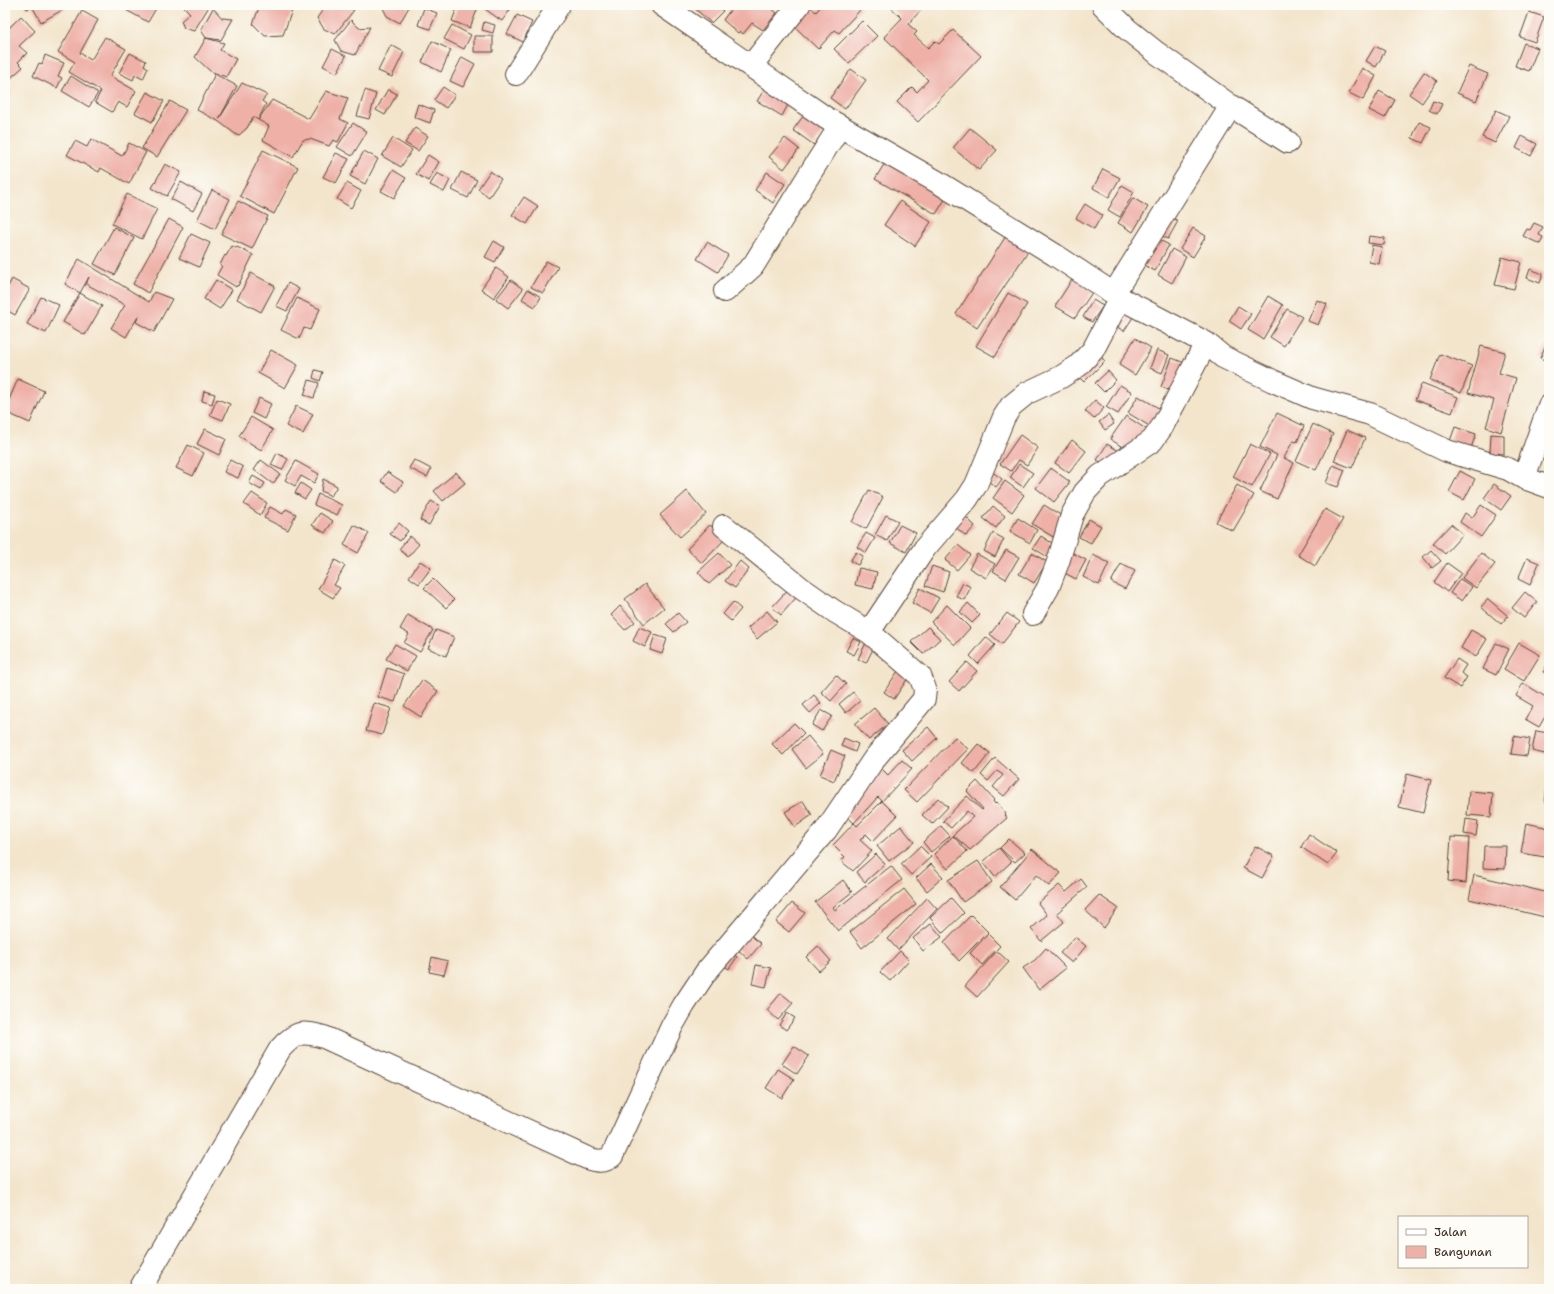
<svg xmlns="http://www.w3.org/2000/svg" width="1554" height="1294" font-family="'Shantell Sans',sans-serif">
<style>
.building{fill:#eeb0a7;fill-rule:evenodd}
.lines{fill:none;stroke-linecap:round;stroke-linejoin:round}
.minor-casing{stroke:#574638;stroke-width:24}
.minor{stroke:#fff;stroke-width:22}
</style>
<rect width="100%" height="100%" fill="#fdfcf7"/>
<filter id="ink" filterUnits="userSpaceOnUse"><feTurbulence type="fractalNoise" baseFrequency=".025" numOctaves="2"/><feDisplacementMap in="SourceGraphic" scale="8" xChannelSelector="R" yChannelSelector="G"/><feConvolveMatrix kernelMatrix="1 2 1 2 8 2 1 2 1" color-interpolation-filters="sRGB"/></filter>
<filter id="wash" filterUnits="userSpaceOnUse"><feTurbulence type="fractalNoise" baseFrequency=".012" numOctaves="4" result="noise"/><feDisplacementMap in="SourceGraphic" scale="16" xChannelSelector="R" yChannelSelector="G"/><feGaussianBlur stdDeviation="0.9" result="paint"/><feColorMatrix in="noise" values="0 0 0 0 0 0 0 0 0 0 0 0 0 0 0 0 0 1.4 0 .05"/><feComposite in="paint" operator="in"/></filter>
<g filter="url(#wash)">
<rect width="100%" height="100%" fill="#f3e5cc"/>
<g id="blocks">
<path class="building" d="M25 5H64L66 8 41 22 32 6 27 9Z
M129 5H158L148 22 126 10Z
M182 5H210L194 31 184 28 181 21 190 13Z
M260 5H294L283 35 265 36 253 24Z
M326 5H340L354 10 335 34 324 29 317 18Z
M385 5H410L400 23 387 16 383 8Z
M458 5H479L470 28 452 21Z
M488 5H510L512 7 502 21 485 9Z
M691 5H717L723 11 711 23Z
M734 5H767L777 13 763 30 752 23 743 34 740 31 738 33 723 20Z
M808 5 816 12 822 5H857L861 9 839 33 835 30 818 49 789 21Z
M888 5H922L924 7 908 24 917 32 914 35 928 48 935 41 939 44 953 30 981 56 918 122 897 102 912 87 917 92 928 80 884 37 902 18Z
M213 8 222 18 233 19 221 40 206 38 201 30Z
M424 8 437 13 430 29 418 25Z
M82 11 98 20 80 53 91 60 105 37 126 49 110 76 136 91 127 107 118 102 112 112 95 102 101 91 69 72 75 62 58 52Z
M1529 12 1544 17 1535 42 1520 37Z
M517 15 532 22 523 42 507 34Z
M21 16 35 31 19 46 27 53 18 62 23 67 6 82 5 80V32Z
M351 20 359 28 370 27 355 55 341 51 335 40Z
M862 21 877 36 849 63 834 49Z
M484 22 495 25 493 33 482 30Z
M452 25 471 35 464 49 444 39Z
M474 36H493V52H474Z
M206 38 224 43 220 50 236 59 226 77 210 71 195 57Z
M432 41 451 50 441 72 422 62Z
M1524 43 1538 48 1529 71 1515 66Z
M391 45 404 52 392 77 378 71Z
M1375 46 1385 51 1376 67 1366 61Z
M332 49 346 56 337 73 323 66Z
M130 53 146 61 144 65 148 68 143 79 135 75 133 80 119 73Z
M45 55 64 63 58 76 62 78 57 88 33 76 39 63 42 64Z
M462 57 475 64 463 87 450 81Z
M1469 66 1488 74 1476 101 1457 93Z
M1362 68 1376 76 1363 100 1349 93Z
M851 69 866 80 845 109 830 98Z
M1424 72 1437 81 1422 103 1409 94Z
M215 74 237 86 219 119 242 83 267 95 262 101 266 104 258 120 272 100 309 119 326 91 348 98 340 119 348 123 338 142 333 140 329 146 310 139 303 140 293 157 263 140 269 126 253 117 247 128 238 136 218 121 197 110Z
M71 76 98 93 89 107 62 91Z
M443 87 455 95 446 108 434 100Z
M766 87 790 101 782 116 757 101Z
M5 88 11 91 5 103Z
M388 89 397 94 385 115 376 110Z
M365 90 376 94 369 119 357 116Z
M1379 91 1395 100 1385 118 1369 110Z
M147 92 164 101 152 122 135 113Z
M170 101 186 110 157 157 142 148Z
M1433 101 1442 104 1437 114 1429 110Z
M418 104 434 110 430 123 414 117Z
M1496 110 1509 116 1495 143 1482 137Z
M804 115 825 130 814 145 793 130Z
M1419 122 1431 127 1423 143 1412 138Z
M353 123 367 132 352 156 337 147Z
M415 128 428 136 418 151 405 143Z
M970 128 997 150 979 170 953 148Z
M1522 136 1537 144 1531 156 1516 148Z
M393 138 412 150 401 167 382 156Z
M785 138 799 149 784 169 769 157Z
M91 139 122 156 129 143 146 152 129 184 101 168 99 172 67 155 75 141 87 147Z
M263 150 298 167 274 214 240 196Z
M364 151 378 159 365 184 350 176Z
M336 153 349 159 336 183 323 177Z
M428 155 439 162 428 181 416 174Z
M888 158 949 193 936 214 875 179Z
M165 164 181 172 167 196 152 188Z
M1103 169 1120 178 1109 197 1093 188Z
M393 170 406 178 394 198 381 191Z
M490 171 501 179 489 197 478 189Z
M461 172 477 180 468 198 452 190Z
M767 172 785 184 773 203 755 190Z
M437 173 450 180 444 192 430 185Z
M181 182 202 194 193 211 171 199Z
M347 183 361 191 351 208 337 199Z
M1122 185 1134 192 1120 217 1108 210Z
M212 190 230 199 215 229 197 220Z
M127 194 157 209 142 239 112 224Z
M524 197 538 206 527 224 512 215Z
M1133 198 1148 207 1133 232 1118 223Z
M238 201 268 216 252 249 221 234Z
M900 201 931 222 915 246 884 225Z
M1085 204 1102 215 1094 229 1076 218Z
M1167 215 1178 221 1168 239 1158 234Z
M169 219 183 227 148 293 133 284Z
M1534 223 1543 227 1539 235 1543 237 1540 244 1523 236 1527 229 1530 230Z
M114 227 134 238 115 275 94 264Z
M1193 228 1206 236 1193 257 1180 249Z
M191 234 210 243 199 267 179 258Z
M1006 236 1028 251 977 328 956 314Z
M1369 236 1385 238 1384 245 1368 243Z
M1156 238 1169 245 1155 271 1142 264Z
M494 241 504 247 495 262 485 257Z
M707 242 728 255 718 272 697 259Z
M1372 245 1382 247 1379 264 1369 262Z
M232 246 236 248 237 247 253 255 238 286 237 285 236 287 217 275 222 266 220 265 225 255 226 256Z
M1172 249 1186 257 1172 283 1158 275Z
M1502 257 1521 262 1514 289 1495 285Z
M79 259 149 302 154 292 172 299 154 332 136 322 139 315 126 337 111 328 125 305 86 284 89 277 80 293 65 284Z
M546 261 558 267 543 293 531 287Z
M496 268 509 277 494 298 481 289Z
M1530 269 1543 274 1540 283 1527 278Z
M251 273 275 286 261 312 237 299Z
M1073 278 1093 291 1075 318 1055 306Z
M12 279 30 289 15 315 5 309V292Z
M216 280 232 290 220 309 204 299Z
M511 280 523 289 508 308 496 299Z
M288 283 299 289 287 311 276 306Z
M528 289 541 297 535 307 522 299Z
M80 293 102 306 85 335 63 322Z
M1008 293 1027 304 995 357 976 346Z
M1268 296 1283 305 1263 339 1248 330Z
M41 297 59 305 46 333 27 324Z
M297 298 320 309 310 330 304 328 299 339 281 330Z
M1093 300 1103 306 1092 322 1083 317Z
M1317 300 1327 304 1318 325 1308 321Z
M1122 306 1135 314 1124 331 1112 324Z
M1238 306 1251 314 1241 329 1229 321Z
M1287 309 1302 317 1284 346 1270 337Z
M1135 338 1151 348 1135 375 1119 365Z
M1549 338V362L1540 358Z
M1481 346 1505 352 1499 373 1516 378 1501 432 1486 427 1494 400 1468 393Z
M271 350 298 365 285 388 258 373Z
M1157 350 1169 355 1162 373 1150 368Z
M1097 353 1105 361 1084 382 1075 373Z
M1440 354 1472 366 1461 393 1430 380Z
M1172 358 1187 364 1176 393 1161 387Z
M315 370 323 372 320 381 313 378Z
M1108 371 1116 380 1104 392 1095 383Z
M18 379 44 391 30 423 5 412V409Z
M309 380 319 383 314 398 304 395Z
M1422 383 1458 397 1452 413 1415 400Z
M1120 385 1132 392 1118 414 1106 407Z
M204 391 215 394 212 404 202 401Z
M1138 396 1162 410 1151 427 1128 413Z
M259 398 271 404 264 419 252 413Z
M217 399 230 404 223 420 210 415Z
M1095 400 1104 408 1094 419 1085 411Z
M296 406 313 414 303 434 286 426Z
M1277 413 1304 426 1297 442 1293 441 1284 458 1294 463 1277 499 1260 491 1277 455 1260 447Z
M1108 415 1114 424 1105 430 1099 422Z
M1126 416 1149 431 1127 450 1110 439Z
M251 417 273 430 261 450 239 436Z
M1313 424 1333 434 1316 470 1296 461Z
M1455 427 1476 434 1471 448 1450 441Z
M205 429 226 439 219 455 197 444Z
M1347 430 1365 438 1352 468 1334 461Z
M1491 434 1504 435V454L1490 453Z
M1020 435 1038 448 1027 465 1019 460 1011 471 1000 464Z
M1072 440 1086 451 1069 473 1055 463Z
M1107 444 1119 451 1110 467 1097 460Z
M1250 444 1270 454 1252 487 1233 477Z
M188 445 204 453 193 476 176 468Z
M277 453 288 459 282 470 271 465Z
M230 460 243 467 238 478 224 472Z
M261 460 280 474 273 484 254 470Z
M414 460 431 469 427 477 409 468Z
M296 461 319 474 314 483 301 476 295 486 285 480Z
M1019 464 1033 473 1023 487 1010 478Z
M1333 465 1345 470 1338 487 1326 483Z
M1051 468 1070 482 1054 502 1036 488Z
M991 471 1002 479 996 487 985 479Z
M1460 471 1475 479 1464 500 1449 492Z
M387 472 403 482 397 492 381 481Z
M456 472 465 483 443 501 434 491Z
M253 476 265 483 261 490 249 483Z
M323 479 337 486 331 496 321 491Z
M1005 481 1024 495 1012 512 993 498Z
M301 483 311 490 305 499 295 493Z
M1494 484 1511 496 1501 510 1484 498Z
M1237 485 1254 495 1233 531 1216 522Z
M869 490 883 497 866 529 852 522Z
M687 491 706 514 680 537 660 515Z
M252 493 267 503 260 515 244 504Z
M318 494 342 505 337 515 314 505Z
M431 501 440 506 429 525 420 520Z
M1044 505 1067 519 1055 538 1032 524Z
M1481 505 1496 515 1481 537 1460 522 1465 513 1472 518Z
M993 506 1005 516 996 528 983 518Z
M270 507 283 514 286 509 296 514 288 530 264 518Z
M1325 509 1343 519 1315 566 1298 555Z
M320 513 333 521 325 533 312 525Z
M962 513 975 526 966 536 952 524Z
M886 515 898 521 887 541 875 535Z
M1018 518 1037 530 1030 543 1010 531Z
M1089 519 1101 526 1091 543 1079 537Z
M399 523 408 531 400 541 390 534Z
M1451 524 1463 534 1445 554 1433 543Z
M354 525 369 533 358 553 344 545Z
M710 525 725 539 702 563 687 549Z
M900 525 916 533 906 552 890 543Z
M866 533 875 538 866 553 857 547Z
M993 533 1004 539 995 557 984 551Z
M410 536 419 544 408 557 399 549Z
M1041 536 1058 547 1051 559 1033 548Z
M958 545 970 555 957 570 945 560Z
M1006 550 1019 557 1006 579 993 571Z
M1431 550 1441 561 1432 568 1423 557Z
M1069 551 1086 560 1076 579 1059 570Z
M856 552 863 556 858 565 850 561Z
M719 553 730 565 709 584 698 572Z
M1032 553 1047 562 1034 583 1019 574Z
M1481 553 1495 564 1476 588 1462 578Z
M977 554 995 564 986 578 969 568Z
M1093 555 1109 563 1099 585 1083 577Z
M1527 558 1539 563 1530 585 1518 579Z
M335 560 345 566 334 585 340 588 333 598 318 589Z
M420 561 431 568 419 584 409 577Z
M740 561 749 569 735 588 725 581Z
M1447 563 1461 573 1447 592 1434 582Z
M1121 564 1135 571 1125 589 1111 582Z
M932 566 949 572 943 592 925 586Z
M859 568 877 572 873 589 855 585Z
M433 579 454 600 446 608 424 588Z
M1460 579 1472 587 1462 601 1450 593Z
M963 583 971 587 964 600 956 596Z
M645 584 664 608 644 624 625 599Z
M792 585 801 592 781 615 772 607Z
M920 588 939 598 930 613 912 603Z
M1525 592 1537 602 1524 618 1512 608Z
M1488 599 1508 616 1501 624 1481 607Z
M733 602 741 609 731 621 723 614Z
M968 603 980 615 972 623 960 612Z
M947 605 970 628 955 645 931 622Z
M620 606 635 622 625 630 611 615Z
M767 611 777 622 757 639 748 628Z
M678 613 686 622 674 632 666 624Z
M1007 613 1019 622 1002 644 990 634Z
M408 615 433 630 420 652 404 643 409 634 400 629Z
M639 627 652 632 645 647 633 641Z
M928 627 940 639 923 654 911 642Z
M436 630 454 637 446 656 428 648Z
M1471 630 1487 639 1476 657 1461 648Z
M655 635 667 639 662 654 650 650Z
M986 637 995 645 978 664 970 656Z
M853 638 861 642 854 655 846 651Z
M866 643 874 647 866 663 858 659Z
M1496 643 1509 649 1496 675 1483 669Z
M1519 643 1540 655 1524 681 1504 669Z
M395 644 416 656 407 671 386 659Z
M1457 659 1466 665 1461 673 1467 677 1460 688 1444 678Z
M967 662 977 671 959 691 949 682Z
M1549 662V676L1543 672Z
M387 668 404 674 395 702 378 697Z
M898 671 908 678 894 699 884 692Z
M836 675 846 684 831 701 821 692Z
M422 680 438 691 421 717 404 706Z
M1523 683 1549 699V710L1539 727 1525 719 1533 706 1516 696Z
M853 692 860 701 846 713 839 704Z
M814 695 821 703 810 713 803 705Z
M374 703 391 708 382 735 366 731Z
M874 708 888 724 869 740 855 724Z
M821 710 832 716 822 731 812 725Z
M794 723 804 733 783 755 772 744Z
M928 727 937 738 912 761 902 750Z
M1536 731 1549 733V755L1532 751Z
M808 736 823 754 806 768 792 749Z
M1514 736 1530 739 1527 756 1511 754Z
M955 737 968 749 917 802 904 790Z
M844 738 858 744 855 752 841 746Z
M978 744 990 753 974 773 962 763Z
M831 750 845 756 834 781 820 775Z
M995 758 1019 779 1004 796 993 787 1003 775 997 771 988 781 981 775Z
M902 760 912 769 882 801 897 816 873 841 866 834 860 840 872 851 853 871 841 861 845 857 833 845 854 823 841 811 881 768 888 775ZM878 797 882 801 857 826 854 823Z
M1407 774 1431 780 1423 813 1399 807Z
M1548 778H1549V803L1545 802Z
M977 781 994 800 993 801 995 804 997 802 1006 814 1005 815 1007 818 970 850 953 835 973 817 967 811 951 828 943 821 967 796 982 810 983 809 967 791Z
M1469 791 1493 793 1491 817 1467 815Z
M938 798 948 807 932 824 922 815Z
M803 801 812 815 795 827 785 812Z
M1466 819 1478 821 1476 836 1464 834Z
M1526 823 1549 828V838L1545 857 1521 853Z
M901 826 914 842 889 861 877 846Z
M941 826 950 836 931 852 923 842Z
M1309 834 1337 853 1328 865 1301 847Z
M953 836 967 851 948 869 934 854Z
M1451 837 1469 838 1466 883 1448 881Z
M1009 839 1025 853 1015 862 1000 848Z
M920 846 931 857 911 875 901 864Z
M1255 846 1274 856 1262 878 1243 868Z
M1484 846H1506L1505 869 1483 868Z
M999 848 1011 862 995 877 983 862Z
M1032 849 1061 873 1049 886 1036 875 1015 900 1000 887Z
M876 854 885 864 865 882 856 872Z
M978 861 992 882 963 902 948 880Z
M931 864 943 877 927 891 916 878Z
M891 866 902 880 838 931 815 902 843 880 852 892 833 907 835 910Z
M1474 875 1549 893V918L1469 899Z
M1081 879 1087 887 1057 913 1064 922 1041 941 1031 929 1047 915 1038 903 1059 885 1066 892Z
M904 889 916 904 862 948 850 932Z
M1099 895 1118 908 1104 928 1085 910Z
M927 898 937 909 898 950 888 939Z
M951 898 964 913 943 933 930 918Z
M792 903 805 913 789 932 776 922Z
M971 915 988 932 959 961 944 943Z
M931 924 942 937 923 951 913 938Z
M747 932 761 944 748 959 734 946Z
M988 934 1000 946 982 965 970 953Z
M1075 937 1086 946 1072 963 1060 953Z
M818 946 831 961 819 971 806 957Z
M1046 948 1066 968 1039 990 1023 968 1035 960Z
M727 950 737 957 729 969 719 963Z
M900 951 909 960 890 981 880 972Z
M997 951 1009 962 977 997 965 986Z
M432 957 448 961 444 975 429 972Z
M756 965 771 968 766 987 752 984Z
M781 993 793 1003 778 1020 767 1010Z
M787 1013 795 1018 786 1030 779 1025Z
M794 1046 809 1056 797 1074 782 1064Z
M778 1069 794 1079 782 1098 766 1088Z"/>
</g>
</g>
<g filter="url(#ink)">
<use href="#blocks" fill-opacity="0" stroke="#574638" stroke-width="1"/>
<g class="lines">
<defs>
<path id="minor" d="M662 5 826 118 941 184 1055 255 1120 298 1206 343 1223 357 1273 381 1312 398 1370 414 1447 451 1508 469 1524 478 1549 487
M1103 5 1127 29 1157 53 1231 106 1288 142
M751 66 799 5
M516 74 559 5
M725 291 753 266 809 175 840 126
M1114 293 1231 106
M1524 478 1549 406
M724 526 801 588 834 611 869 632
M1033 614 1048 588 1058 562 1072 515 1085 492 1100 476 1152 441 1162 427 1206 343
M140 1289 280 1049C296 1031 302 1031 324 1037L587 1158C596 1161 604 1163 612 1156L672 1026 684 1005 706 972 826 830 874 759 924 699 925 689 920 676 869 632 925 548 967 499 976 485 1004 417 1011 406 1027 393 1061 377 1078 366 1093 350 1120 298"/>
</defs>
<use href="#minor" class="minor-casing"/>
<use href="#minor" class="minor"/>
</g>
</g>
<rect width="1554" height="1294" fill="none" stroke="#fdfcf7" stroke-width="20"/>
<rect x="1398" y="1216" width="130" height="52" fill="#fdfcf7" stroke="#afa8a0"/>
<rect x="1406" y="1229" width="20" height="6" fill="#ffffff" stroke="#afa8a0"/>
<text x="1434" y="1236" font-size="12" fill="#3b2a1e">Jalan</text>
<rect x="1406" y="1246" width="20" height="12" fill="#eeb0a7" stroke="#afa8a0"/>
<text x="1434" y="1256" font-size="12" fill="#3b2a1e">Bangunan</text>
</svg>
